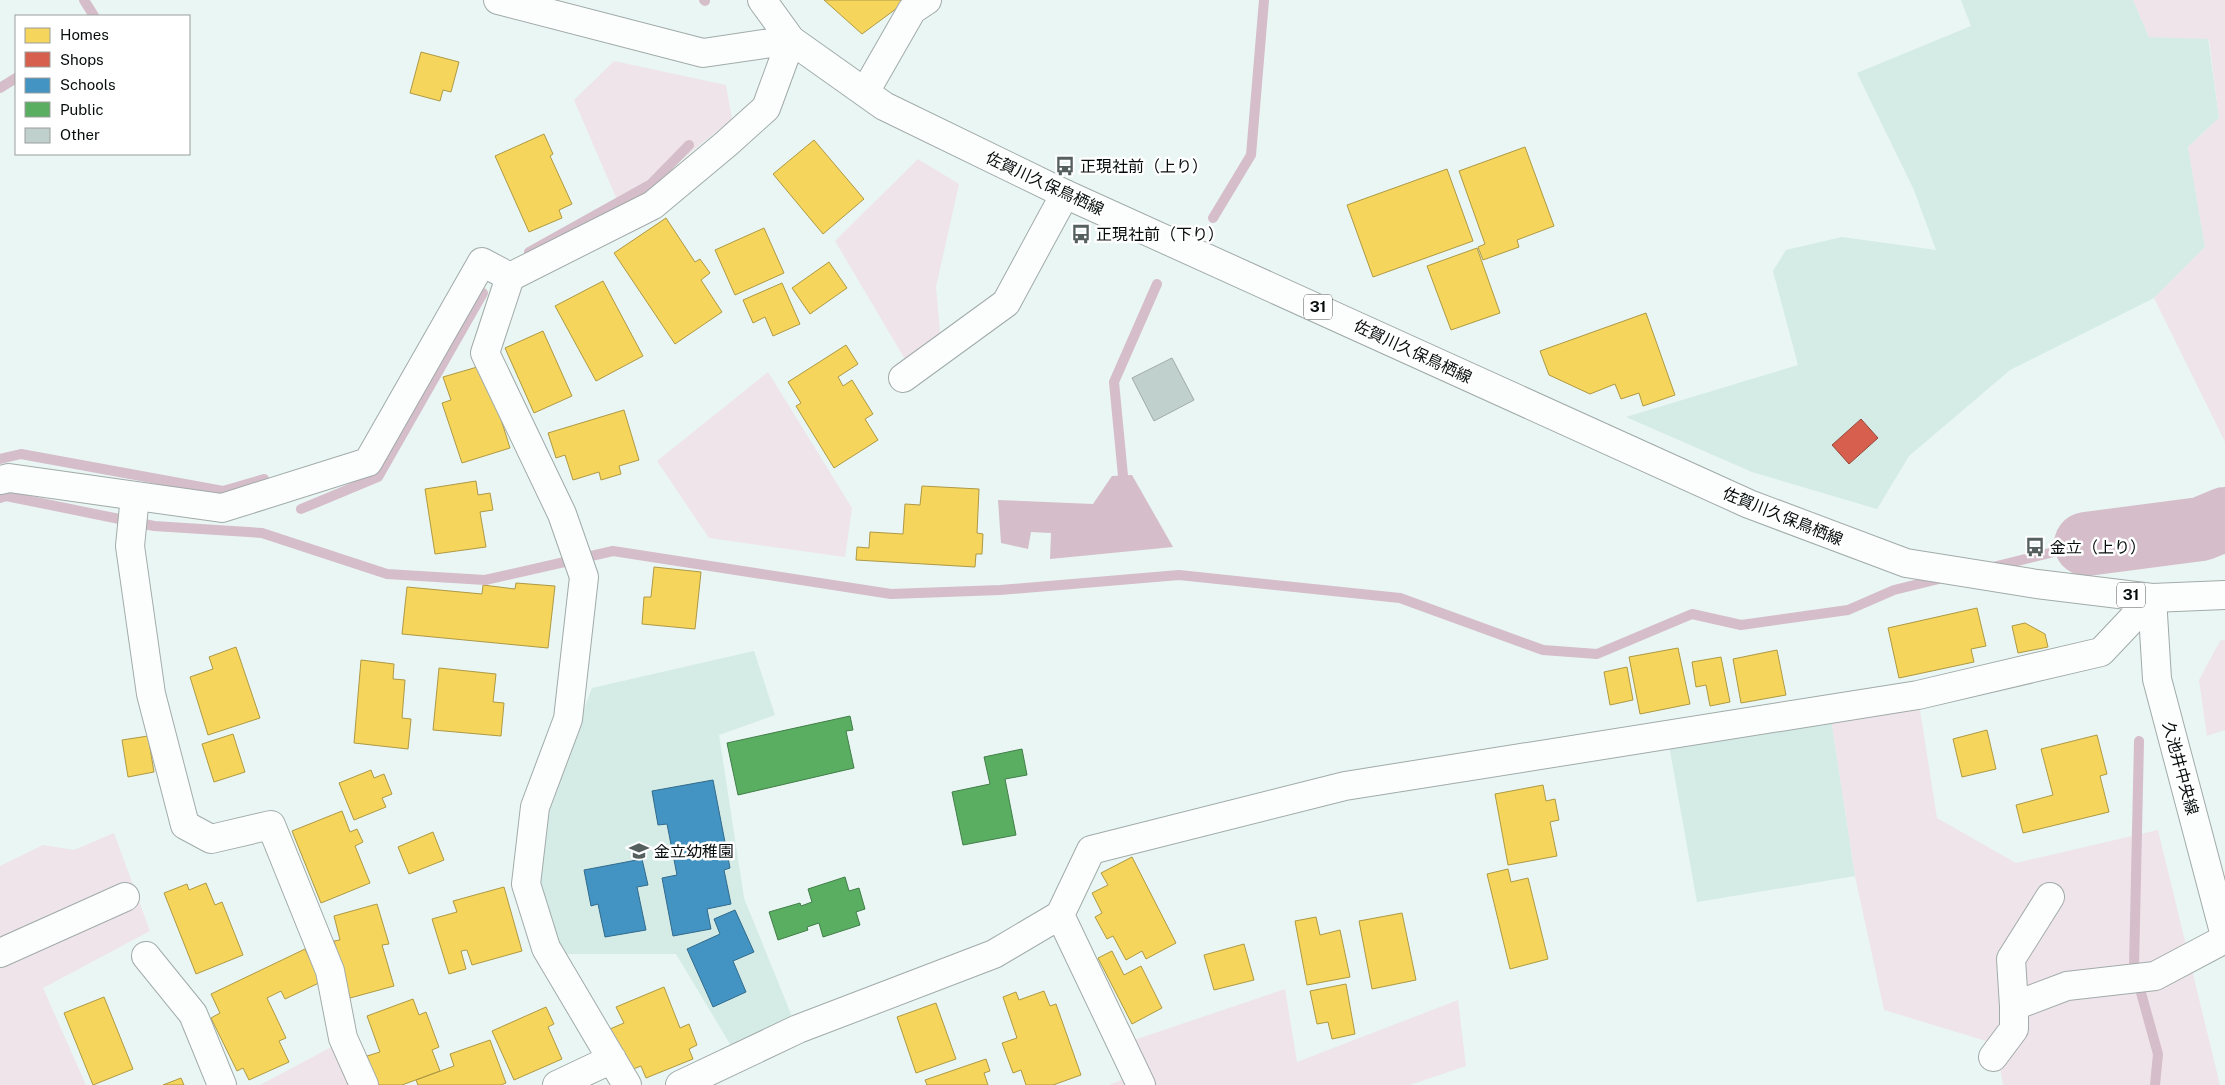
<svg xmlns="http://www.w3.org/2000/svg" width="2225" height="1085" font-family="'Public Sans','Noto Sans JP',sans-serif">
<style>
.built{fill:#d4ebe6}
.green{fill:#efe4ea}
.water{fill:#d5bdc9}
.homes{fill:#f6d55c;stroke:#ae9944}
.shops{fill:#d6604d;stroke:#98473a}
.schools{fill:#4393c3;stroke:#316b8c}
.public{fill:#5aae61;stroke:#417e48}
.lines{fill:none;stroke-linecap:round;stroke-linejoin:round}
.stream{stroke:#d5bdc9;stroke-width:10}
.river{stroke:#d5bdc9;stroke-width:64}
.building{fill:#c0d0cc;stroke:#a1aba9}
.minor-casing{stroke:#a1aba9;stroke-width:30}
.major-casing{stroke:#a1aba9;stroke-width:30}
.minor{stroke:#fcfefd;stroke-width:28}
.major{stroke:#fcfefd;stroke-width:28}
.labels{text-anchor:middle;stroke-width:5;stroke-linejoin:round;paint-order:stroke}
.shield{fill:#fff;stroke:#515655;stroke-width:1}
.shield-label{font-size:15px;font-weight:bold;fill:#060d0c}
.poi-label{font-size:16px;fill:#060d0c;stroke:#fff;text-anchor:start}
.street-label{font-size:16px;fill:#060d0c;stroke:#fff}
</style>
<rect width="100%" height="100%" fill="#e9f6f3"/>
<path class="built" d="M1961 0H2133L2149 37 2208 38 2219 118 2188 147 2205 247 2154 298 2010 370 1909 456 1877 509 1752 472 1626 417 1798 365 1773 271 1786 250 1842 237 1936 250 1914 190 1857 73 1971 26Z
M754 651 775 715 719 735 744 898 795 1024 733 1049 676 954H559L537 891 544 811 592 688Z
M1831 718 1855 876 1697 902 1669 745Z"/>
<path class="green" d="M2133 0H2225V442L2154 298 2205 247 2188 147 2219 118 2209 39 2149 37Z
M614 61 726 85 732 119 621 209 574 100Z
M918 159 959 184 936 287 941 342 909 366 835 241Z
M768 372 852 508 845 557 709 538 657 461Z
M2225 639V730L2207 736 2199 680 2220 641Z
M1919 704 1937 818 2016 863 2158 830 2220 1085H2003L1996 1044 1884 1010 1855 876 1831 718Z
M114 833 150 931 43 988 86 1085H0V866L43 845 74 850Z
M1285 989 1297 1062 1458 1000 1466 1066 1410 1085H1109L1145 1070 1131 1041Z
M335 1045 354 1085H260Z"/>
<path class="water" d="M1132 475 1173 547 1050 559 1051 533 1031 532 1028 549 1001 543 998 500 1093 504 1112 476Z"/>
<path class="homes" d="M824 0H908L862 34Z
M421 52 459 62 451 92 443 90 440 101 410 93Z
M544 134 553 154 550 156 572 204 559 210 562 218 529 232 495 156Z
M814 140 864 199 823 234 773 174Z
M1525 147 1554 226 1517 240 1519 247 1483 260 1478 247 1485 244 1459 171Z
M1447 169 1473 241 1373 277 1347 205Z
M666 218 695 262 700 259 710 273 701 280 722 312 675 344 614 253Z
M764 228 784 273 735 295 715 250Z
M1477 248 1500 313 1451 330 1427 266Z
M829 262 847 288 810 314 792 288Z
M603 281 643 356 596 381 555 306Z
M782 283 800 324 773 336 765 317 753 323 743 300Z
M1646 313 1675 395 1643 406 1639 393 1621 399 1615 384 1590 394 1549 375 1540 351Z
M543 331 572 396 534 413 505 348Z
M846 345 858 364 838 377 843 386 852 380 873 414 865 419 878 440 834 468 796 406 801 403 788 382Z
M484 365 510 448 462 463 442 403 451 400 443 377Z
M624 410 639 460 619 466 621 474 601 480 599 472 573 480 565 455 556 458 548 433Z
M476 481 478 495 490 493 493 510 480 512 486 547 435 554 425 489Z
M922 486 979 489 977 533 983 534 982 554H976L975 567 856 560 857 547 869 548 870 532 903 534 905 504 920 505Z
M654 567 701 572 695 629 642 624 644 597H651Z
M516 583 555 586 548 648 402 634 407 587 482 594 483 585 515 589Z
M1977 608 1986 646 1971 649 1974 662 1899 678 1888 628Z
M2025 623 2045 634 2048 647 2018 653 2012 626Z
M236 647 260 718 208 735 190 677 213 669 209 657Z
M1678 648 1690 704 1640 714 1629 657Z
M1777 650 1786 695 1741 703 1733 659Z
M1721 657 1730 702 1710 706 1706 685 1696 687 1692 662Z
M361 660 394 664 393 679 405 680 402 718 411 719 408 749 354 743Z
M1627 667 1633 700 1610 705 1604 672Z
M439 668 496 674 493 702 504 703 501 736 433 730Z
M1987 730 1996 769 1962 777 1953 739Z
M233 734 245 772 214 782 202 744Z
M2097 735 2107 774 2100 776 2109 812 2023 833 2016 805 2053 795 2041 749Z
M148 736 154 772 128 777 122 740Z
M371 770 374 778 384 774 392 794 382 798 386 807 354 820 339 783Z
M1543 785 1546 801 1555 799 1559 820 1550 822 1557 856 1508 865 1495 794Z
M342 811 350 832 357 829 363 842 355 846 370 883 321 903 292 831Z
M433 832 444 860 409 874 398 847Z
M1132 857 1176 943 1146 959 1142 951 1126 960 1113 936 1107 939 1095 917 1102 913 1092 893 1108 885 1101 873Z
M1508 869 1511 882 1528 878 1548 959 1510 969 1487 874Z
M206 883 215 905 222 902 243 955 196 974 164 893 187 884 189 890Z
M504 887 522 951 472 965 467 950 461 951 466 969 449 974 432 919 457 912 453 901Z
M377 904 389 944 382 945 394 986 350 998 334 941 340 940 334 916Z
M1402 913 1416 980 1372 989 1359 921Z
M1316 917 1320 935 1340 930 1350 977 1307 985 1295 921Z
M1244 944 1254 980 1214 990 1204 955Z
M305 949 321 982 285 999 281 991 267 998 286 1038 279 1041 289 1062 249 1080 243 1068 237 1071 211 1018 220 1013 211 994Z
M1112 951 1124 975 1141 966 1162 1008 1132 1024 1098 958Z
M1346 984 1355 1034 1332 1039 1328 1022 1317 1024 1310 991Z
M664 987 680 1028 689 1024 697 1045 689 1049 693 1059 646 1078 641 1066 628 1071 610 1029 624 1023 616 1007Z
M1044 991 1050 1006 1056 1004 1081 1075 1053 1085H1026L1021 1070 1013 1073 1002 1043 1017 1038 1003 997 1016 992 1019 1000Z
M104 997 133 1069 93 1085 64 1013Z
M413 999 419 1015 426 1012 439 1047 432 1050 440 1071 402 1085H377L367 1056 380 1052 367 1016Z
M936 1003 956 1059 916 1073 897 1017Z
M546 1007 554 1024 548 1027 562 1059 514 1080 492 1031Z
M490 1040 506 1083 501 1085H418L416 1080 454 1066 450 1054Z
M986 1059 990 1071 984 1073 988 1085H927L925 1080Z
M181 1078 184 1085H163Z"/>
<path class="shops" d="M1861 419 1878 438 1849 464 1832 445Z"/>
<path class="schools" d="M713 780 730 868 724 870 731 904 707 909 711 929 673 936 662 878 677 875 667 824 658 825 652 791Z
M642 859 648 885 637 887 646 930 605 937 598 904 591 906 584 870Z
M735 910 754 952 733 961 746 992 713 1007 687 949 720 934 714 919Z"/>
<path class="public" d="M850 716 853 730 846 731 854 768 738 795 727 743Z
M1022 749 1027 775 1005 779 1016 835 963 845 952 792 990 784 984 757Z
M845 877 849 891 859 888 865 909 856 912 860 925 823 937 819 923 807 927 808 930 778 940 769 912 800 903 801 906 812 902 808 889Z"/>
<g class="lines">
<path class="stream" d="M84 0 94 16
M704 0 705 1
M0 88 16 78
M1213 218 1251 155 1264 0
M529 252 651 184 689 145
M0 459 21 454 223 491 264 479
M1123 476 1114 382 1157 284
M0 498 6 496 154 526 262 533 387 574 485 580 613 551 891 594 1000 590 1179 575 1400 598 1543 650 1597 654 1692 614 1741 625 1848 610 1894 590 1943 578
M301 509 378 477 483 293
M1989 568 2086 544
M2134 967 2139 741
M2140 989 2158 1054 2155 1085"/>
<path class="river" d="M2086 544 2201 529 2225 519"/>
</g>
<path class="building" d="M1172 358 1194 400 1154 421 1132 378Z"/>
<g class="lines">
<defs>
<path id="minor" d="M498 0 703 53 791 40 766 108 726 144 653 205 510 277 485 353 562 514 584 577 568 719 535 807 526 884 546 948 627 1085
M865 92 912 10 927 0
M903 378 1006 303 1065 194
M0 480 9 478 222 508 368 462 482 262 510 277
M135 496 130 546 151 694 185 825 211 839 271 825 330 971 343 1038 364 1085
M2152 598 2157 679 2225 936
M1060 915 1141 1085
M0 953 125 897
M146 956 193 1014 222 1085
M2014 1006 2011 959 2050 897
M1993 1057 2014 1029V1006L2067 986 2155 976 2225 939
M557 1085 612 1059
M680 1085 798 1029 994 954 1060 915 1091 850 1345 786 1918 695 2101 652 2152 598"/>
<path id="major" d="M762 0 791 40 884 106 1065 194 1749 504 1906 563 2037 584 2152 598 2225 595"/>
</defs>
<use href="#minor" class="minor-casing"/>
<use href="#major" class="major-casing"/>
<use href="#minor" class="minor"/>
<use href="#major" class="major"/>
</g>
<defs>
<symbol id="bus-bare" viewBox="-9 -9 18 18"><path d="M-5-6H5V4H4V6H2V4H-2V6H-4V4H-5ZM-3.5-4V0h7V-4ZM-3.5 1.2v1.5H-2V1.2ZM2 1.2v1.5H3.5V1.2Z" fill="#555f5d" stroke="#fff" stroke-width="2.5" paint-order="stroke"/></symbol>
<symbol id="school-bare" viewBox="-9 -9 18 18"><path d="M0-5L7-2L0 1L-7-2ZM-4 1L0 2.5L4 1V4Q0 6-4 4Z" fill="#555f5d" stroke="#fff" stroke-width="2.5" paint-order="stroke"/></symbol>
</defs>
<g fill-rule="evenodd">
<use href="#bus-bare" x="1051" y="152" width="28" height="28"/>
<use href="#bus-bare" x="1067" y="220" width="28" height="28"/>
<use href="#bus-bare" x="2021" y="533" width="28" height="28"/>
<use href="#school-bare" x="625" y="837" width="28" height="28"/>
</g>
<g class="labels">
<g class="shield">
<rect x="1304" y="294.5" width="28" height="25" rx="4"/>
<rect x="2117" y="582.5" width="28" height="25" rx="4"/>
</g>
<g class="shield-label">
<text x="1318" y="312">31</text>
<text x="2131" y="600">31</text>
</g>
<g class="poi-label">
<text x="1080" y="172">正現社前（上り）</text>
<text x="1096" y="240">正現社前（下り）</text>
<text x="2050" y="553">金立（上り）</text>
<text x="654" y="857">金立幼稚園</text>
</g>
<g class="street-label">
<text transform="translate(1045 183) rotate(25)" y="6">佐賀川久保鳥栖線</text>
<text transform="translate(1413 351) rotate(25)" y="6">佐賀川久保鳥栖線</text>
<text transform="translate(1783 516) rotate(22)" y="6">佐賀川久保鳥栖線</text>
<text transform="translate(2181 768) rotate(75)" y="6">久池井中央線</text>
</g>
</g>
<rect x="15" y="15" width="175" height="140" fill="#ffffff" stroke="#9b9e9e"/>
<rect x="25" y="28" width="25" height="15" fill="#f6d55c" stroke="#9b9e9e"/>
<text x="60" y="40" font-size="15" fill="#060d0c">Homes</text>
<rect x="25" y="52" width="25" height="15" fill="#d6604d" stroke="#9b9e9e"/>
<text x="60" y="65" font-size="15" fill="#060d0c">Shops</text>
<rect x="25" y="78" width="25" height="15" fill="#4393c3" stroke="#9b9e9e"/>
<text x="60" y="90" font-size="15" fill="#060d0c">Schools</text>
<rect x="25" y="102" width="25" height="15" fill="#5aae61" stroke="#9b9e9e"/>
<text x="60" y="115" font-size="15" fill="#060d0c">Public</text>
<rect x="25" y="128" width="25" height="15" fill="#c0d0cc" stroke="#9b9e9e"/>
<text x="60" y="140" font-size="15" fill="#060d0c">Other</text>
</svg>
